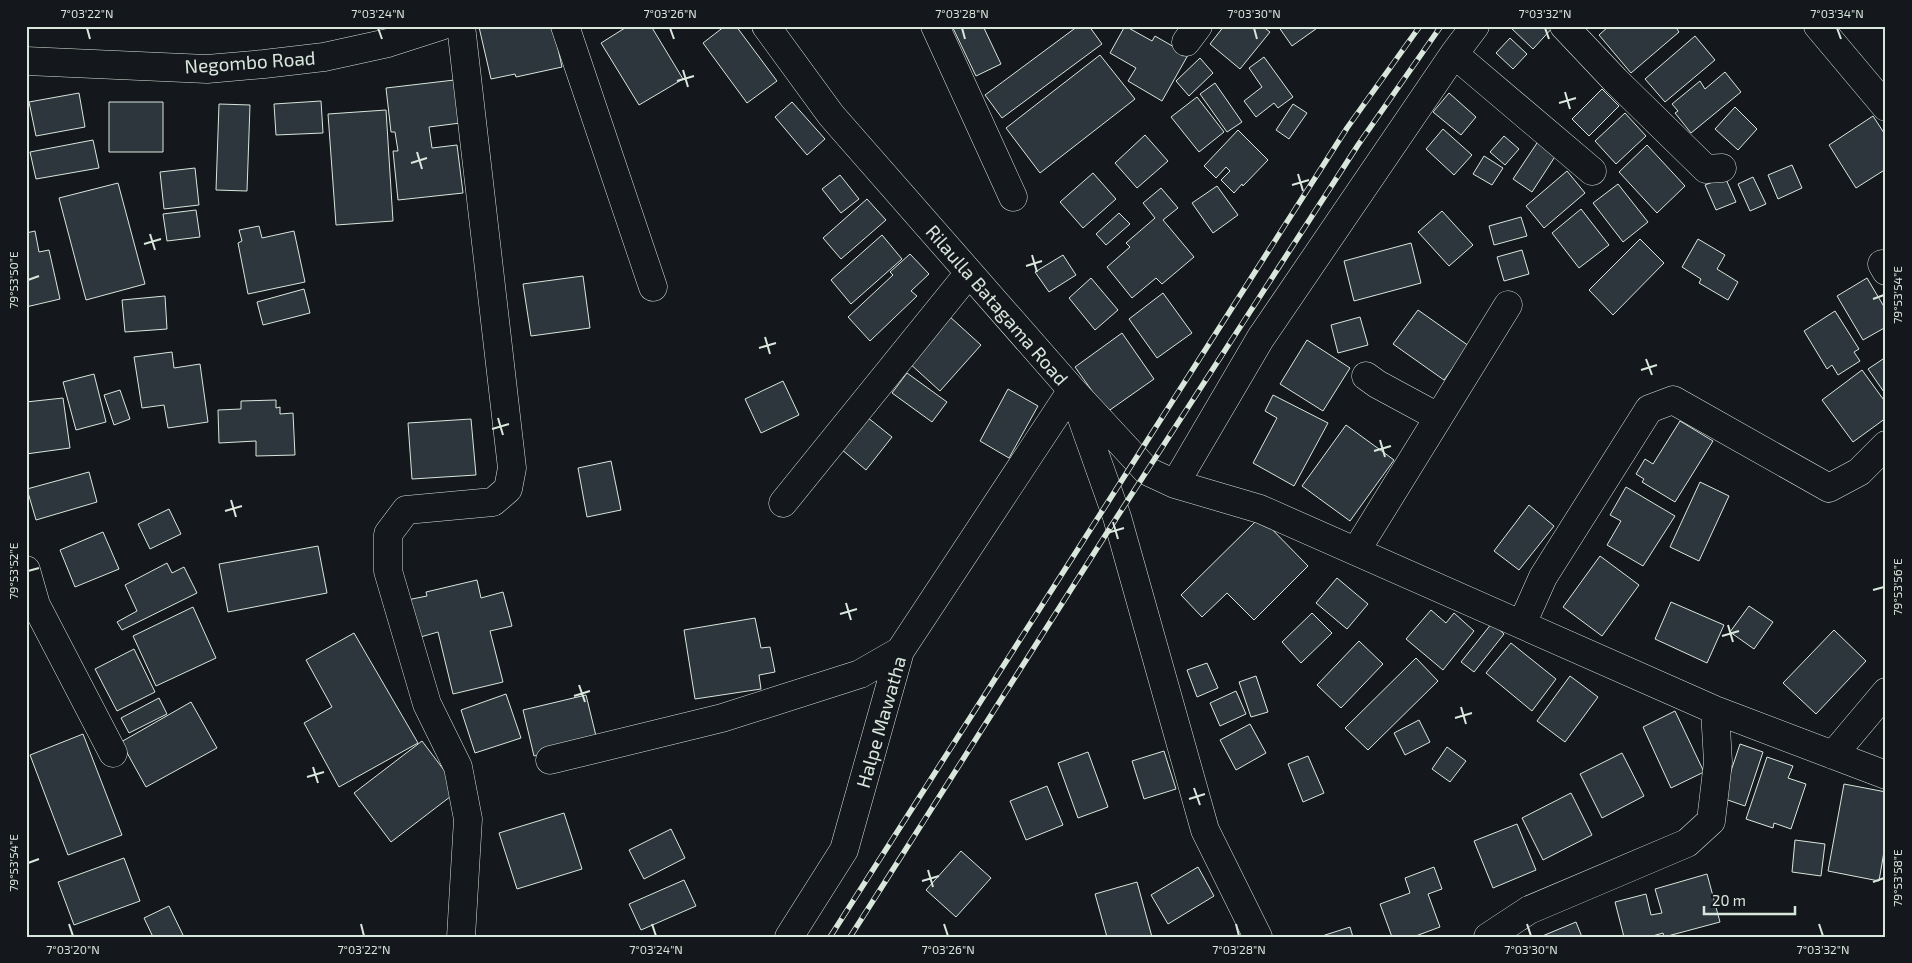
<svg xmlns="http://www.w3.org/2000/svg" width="1912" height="963" font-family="'Exo 2',sans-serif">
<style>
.building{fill:#2c363c;stroke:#d8e6dc}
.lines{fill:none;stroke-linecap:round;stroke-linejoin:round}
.minor-casing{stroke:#d8e6dc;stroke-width:29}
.highway-casing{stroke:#d8e6dc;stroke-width:29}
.minor{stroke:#14181c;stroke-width:28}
.highway{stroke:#14181c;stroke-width:28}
.rail-casing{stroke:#d8e6dc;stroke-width:5.5}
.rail{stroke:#14181c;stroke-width:4;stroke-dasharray:11;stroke-linecap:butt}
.ticks{fill:none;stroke:#d8e6dc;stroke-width:2}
.labels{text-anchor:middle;stroke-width:4;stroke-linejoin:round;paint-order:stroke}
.street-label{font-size:19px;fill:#d8e6dc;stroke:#14181c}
.neatline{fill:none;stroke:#d8e6dc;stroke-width:2}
.ticks-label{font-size:12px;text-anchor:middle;fill:#d8e6dc}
</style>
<rect width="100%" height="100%" fill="#14181c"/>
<path class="building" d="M553 26 562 67 516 77 515 74 491 79 479 27Z
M628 26H651L683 79 639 105 601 43Z
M725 26H736L777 81 747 103 703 43Z
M952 26H983L1001 64 976 76Z
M1078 26H1089L1102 44 1002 118 985 95Z
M1125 26 1152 41 1155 36 1188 55 1162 101 1128 81 1136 68 1110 53Z
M1224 26H1262L1270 32 1240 69 1210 44Z
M1278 26H1320L1292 46Z
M1509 26H1554L1533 49Z
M1609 26H1675L1679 32 1631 73 1599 35Z
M1695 36 1715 60 1665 102 1645 79Z
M1510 38 1527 54 1513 69 1496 53Z
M1100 55 1135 99 1040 173 1006 128Z
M1264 57 1293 97 1278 108 1274 103 1256 117 1244 101 1262 87 1249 68Z
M1200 58 1213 73 1189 96 1176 81Z
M1725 72 1741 92 1691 133 1675 113 1678 111 1672 104 1700 81 1705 89Z
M463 79 468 122 429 127 432 148 457 145 463 193 398 200 393 151H398L395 132H391L386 88Z
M1215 83 1242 122 1227 132 1200 94Z
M1602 89 1619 106 1589 136 1572 119Z
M79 93 85 127 36 136 29 102Z
M1449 93 1476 117 1461 135 1433 112Z
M1197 97 1224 132 1199 152 1171 117Z
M321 101 323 133 276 135 274 104Z
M109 102H163V152H109Z
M792 102 825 139 807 155 775 117Z
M219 104 250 105 247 191 216 190Z
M1293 104 1307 113 1289 139 1276 130Z
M1735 107 1757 129 1738 150 1715 129Z
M386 110 393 221 336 225 328 114Z
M1625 113 1646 136 1616 164 1595 141Z
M1873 116 1886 136V169L1856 188 1829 145Z
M1443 129 1472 155 1454 175 1426 149Z
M1238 130 1268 160 1243 186 1242 184 1234 193 1221 180 1230 171 1226 167 1216 178 1204 166Z
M1145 135 1168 161 1137 188 1115 163Z
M1504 136 1519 149 1505 165 1490 152Z
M93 140 99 168 36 179 30 152Z
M1539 140 1558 152 1532 192 1513 179Z
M1647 145 1685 186 1657 213 1619 172Z
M1484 156 1503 168 1492 185 1473 174Z
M1792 165 1802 188 1778 199 1768 175Z
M195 168 199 205 164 209 160 172Z
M1567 171 1585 193 1544 228 1526 206Z
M1093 173 1116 199 1083 228 1060 202Z
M840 175 859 199 841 213 822 189Z
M1725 177 1736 202 1716 210 1705 185Z
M1753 177 1766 204 1750 211 1738 184Z
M118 183 145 284 86 300 59 198Z
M1618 184 1648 222 1623 242 1593 203Z
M1217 186 1238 215 1213 233 1192 203Z
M1161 188 1178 208 1163 220 1194 257 1162 284 1156 278 1132 298 1107 267 1130 247 1126 243 1155 218 1143 203Z
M867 199 886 220 841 259 823 238Z
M1581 209 1609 245 1579 268 1552 233Z
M196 210 200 237 167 241 163 214Z
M1442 211 1473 245 1449 266 1418 232Z
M1119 213 1130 224 1106 245 1096 234Z
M1521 217 1527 236 1494 245 1489 226Z
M259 226 262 238 294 231 305 282 248 294 238 243 242 241 239 230Z
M35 231 39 252 49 250 60 299 26 307V233Z
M882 235 902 259 851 304 831 280Z
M1640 239 1664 263 1613 315 1589 290Z
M1698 239 1725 255 1717 269 1738 282 1728 300 1699 283 1701 279 1682 267Z
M1411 243 1421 283 1354 301 1344 261Z
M1522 250 1529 274 1504 281 1497 257Z
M910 254 929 274 911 291 917 296 870 341 848 317 893 275 890 272Z
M1063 255 1076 275 1049 292 1035 272Z
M583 276 590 328 531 336 523 284Z
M1091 278 1118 310 1095 330 1069 298Z
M1867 278 1886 310V327L1863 340 1837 296Z
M304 289 310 313 263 325 257 302Z
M1163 293 1192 333 1157 358 1129 319Z
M165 296 167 329 125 332 122 300Z
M1418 310 1469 346 1444 380 1393 344Z
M1835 311 1859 349 1854 352 1860 361 1838 375 1832 365 1827 369 1804 331Z
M949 316 981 345 940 391 908 362Z
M1360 317 1368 345 1338 353 1331 325Z
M1122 333 1154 379 1107 412 1075 367Z
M1307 340 1350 368 1323 411 1280 384Z
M172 352 174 368 200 364 208 422 168 428 164 405 142 408 134 357Z
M1886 357V395L1868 369Z
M1862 370 1886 403V418L1853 442 1822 400Z
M907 373 947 402 932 422 892 393Z
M94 374 106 422 76 430 63 382Z
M783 381 799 415 761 433 745 399Z
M1008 389 1038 406 1009 458 980 441Z
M120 390 130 419 114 425 104 395Z
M1273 395 1328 423 1294 486 1253 463 1277 418 1265 411Z
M63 398 70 448 26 454V402Z
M276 400V408L280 407V414L293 413 295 455 256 456V441L219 443 218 410 241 409V401Z
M867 417 892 437 866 470 841 449Z
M471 419 476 475 412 479 408 423Z
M1680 421 1713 441 1675 502 1642 482 1644 479 1636 474 1645 459 1653 464Z
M1346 425 1394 460 1350 521 1302 486Z
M611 461 621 510 587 517 578 468Z
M89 472 97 502 36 520 27 489Z
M1700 482 1729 496 1699 561 1670 547Z
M1626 487 1675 516 1643 566 1607 545 1621 521 1610 515Z
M1529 505 1554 526 1519 570 1494 551Z
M169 509 181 534 150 549 138 524Z
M1260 517 1308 566 1254 620 1227 593 1202 617 1181 595Z
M103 532 119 569 75 587 60 550Z
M318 546 327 593 228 612 219 564Z
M1600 556 1639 585 1602 636 1563 607Z
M167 563 172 573 184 567 197 593 122 630 117 622 137 611 125 585Z
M1337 578 1368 604 1347 629 1316 603Z
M477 580 481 598 503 592 512 626 490 631 503 682 453 694 438 632 417 638 407 600 427 596 426 592Z
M1671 602 1724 625 1707 663 1655 639Z
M1749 606 1773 622 1754 649 1730 632Z
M193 607 216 658 156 686 133 636Z
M1431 610 1446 623 1454 613 1474 631 1443 670 1406 639Z
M1312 613 1332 633 1301 663 1282 642Z
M755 618 761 648 770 647 775 672 759 675 761 689 695 699 684 630Z
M1492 623 1504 634 1474 672 1461 662Z
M1834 630 1866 661 1816 714 1783 683Z
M354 633 418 743 339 787 304 723 332 707 306 660Z
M1359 641 1383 664 1341 708 1317 685Z
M1511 643 1556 679 1532 711 1486 673Z
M134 649 155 692 117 711 95 669Z
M1416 658 1438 681 1368 750 1345 728Z
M1207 663 1218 688 1197 697 1187 670Z
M1256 676 1268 712 1251 717 1239 682Z
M1570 676 1598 697 1565 742 1537 721Z
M1236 691 1246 714 1220 726 1210 703Z
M506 694 521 738 475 753 461 710Z
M586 695 597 740 534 756 523 710Z
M159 698 167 714 129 733 121 718Z
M191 702 217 748 146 787 121 742Z
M1675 711 1704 772 1671 788 1643 727Z
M1419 720 1430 742 1405 755 1394 733Z
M1250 724 1266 753 1236 770 1220 740Z
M83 734 122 835 68 855 30 755Z
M422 741 459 790 391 842 354 793Z
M1740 744 1763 752 1745 806 1722 798Z
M1447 747 1466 761 1450 782 1432 769Z
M1164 751 1176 789 1144 799 1132 761Z
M1088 752 1108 807 1078 818 1058 763Z
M1622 753 1644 796 1602 818 1580 774Z
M1308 756 1324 793 1303 802 1288 764Z
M1767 757 1793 766 1788 778 1806 784 1791 829 1774 823 1773 828 1746 819Z
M1844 784 1886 792V840L1879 881 1828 871Z
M1047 786 1063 825 1026 840 1010 801Z
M1571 793 1592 835 1543 860 1522 818Z
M564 813 582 869 517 889 499 833Z
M1517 824 1536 870 1493 888 1474 841Z
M671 829 685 858 644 879 629 850Z
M1795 840 1825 844 1821 876 1792 872Z
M961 851 991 878 956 917 926 890Z
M124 858 140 901 74 925 58 882Z
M1198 867 1214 896 1168 924 1151 895Z
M1434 867 1442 889 1428 894 1440 927 1413 937H1392L1380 904 1410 893 1405 878Z
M1707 874 1720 922 1664 937 1663 933 1649 937H1624L1615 902 1646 894 1651 915 1662 913 1655 889Z
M684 880 696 906 641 930 629 904Z
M1137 882 1152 937H1107L1095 894Z
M169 906 184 937H153L144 918Z
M1576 922 1582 937H1540Z
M1350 927 1353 937H1319Z"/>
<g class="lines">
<defs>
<path id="minor" d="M565 26 653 287
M766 26 831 115 1072 390 1117 517 1205 830 1258 937
M935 26 1013 197
M1564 26 1615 80 1706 169 1722 168
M1818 26 1886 107
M1186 42 1198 26
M1454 54 1592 171
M1882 264 1886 271
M1366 376 1377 384 1438 417
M1175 484 1260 339 1454 54 1475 26
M783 503 969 273
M1356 551 1508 305
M26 570 36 605 113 753
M1522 624 1543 577 1649 409 1673 400 1829 488 1859 472 1886 445
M1833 755 1886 692
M550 760 722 718 860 674 900 651
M461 937 468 819 458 767 427 704 388 571V534L406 510 493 502 508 489 512 468 461 26
M789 937 844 850 900 651 1072 390 1147 471 1175 484 1260 509 1715 710 1886 775
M1488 937 1529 910 1687 843 1711 821 1718 762 1715 710"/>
<path id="highway" d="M26 61 207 69 264 64 324 57 388 43 441 26"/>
</defs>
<use href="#minor" class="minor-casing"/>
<use href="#highway" class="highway-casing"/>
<use href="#minor" class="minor"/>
<use href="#highway" class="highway"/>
<defs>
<path id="rail" d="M830 937 1347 128 1420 26
M850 937 1117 517 1358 145 1441 26"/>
</defs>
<use href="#rail" class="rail-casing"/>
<use href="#rail" class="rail"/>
</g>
<path class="ticks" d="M87 28 90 39M378 28 382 39M670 28 674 39M962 28 965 39M1254 28 1257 39M1545 28 1549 39M1837 28 1841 39M683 70 688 87M677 81 694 76M1565 92 1570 109M1559 103 1576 98M417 152 422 169M411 163 427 158M1298 174 1303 191M1292 185 1309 180M150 234 155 250M144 244 161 239M1032 255 1037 272M1026 266 1042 261M28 280 39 276M1873 299 1884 295M765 337 770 354M759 348 776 343M1646 359 1652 375M1641 370 1657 365M498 418 503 435M492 429 509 424M1380 440 1385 457M1374 451 1391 446M231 500 236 517M225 511 242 506M1113 522 1118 539M1107 533 1124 528M28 571 39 568M1873 590 1884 587M846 603 851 620M840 614 857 609M1728 625 1733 642M1722 636 1739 631M579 685 585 702M574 696 590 691M1461 707 1466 724M1455 718 1472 713M313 767 318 783M307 777 324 772M1194 788 1200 805M1189 799 1205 794M28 863 39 859M928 870 933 887M922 881 939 876M1873 882 1884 878M69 924 73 936M361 924 364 936M652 924 656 936M944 924 948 936M1236 924 1239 936M1527 924 1531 936M1819 924 1823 936"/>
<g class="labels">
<g class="street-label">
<text transform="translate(250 62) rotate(-4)" y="7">Negombo Road</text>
<text transform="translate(997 305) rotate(49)" y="7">Rilaulla Batagama Road</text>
<text transform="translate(881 722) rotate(-74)" y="7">Halpe Mawatha</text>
</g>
</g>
<rect width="1912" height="963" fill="none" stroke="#14181c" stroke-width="55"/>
<path d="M1704 906v8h91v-8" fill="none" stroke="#d8e6dc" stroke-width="2.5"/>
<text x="1712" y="906" font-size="15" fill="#d8e6dc" stroke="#14181c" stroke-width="4" paint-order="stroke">20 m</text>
<rect x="28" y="28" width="1856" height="908" class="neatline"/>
<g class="ticks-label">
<text x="87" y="18">7°03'22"N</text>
<text x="378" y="18">7°03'24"N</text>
<text x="670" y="18">7°03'26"N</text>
<text x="962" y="18">7°03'28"N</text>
<text x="1254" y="18">7°03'30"N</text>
<text x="1545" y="18">7°03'32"N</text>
<text x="1837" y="18">7°03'34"N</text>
<text transform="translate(14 280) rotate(-90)" y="4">79°53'50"E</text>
<text transform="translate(1898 295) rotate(-90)" y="4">79°53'54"E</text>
<text transform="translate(14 571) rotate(-90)" y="4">79°53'52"E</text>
<text transform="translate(1898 587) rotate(-90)" y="4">79°53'56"E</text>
<text transform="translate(14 863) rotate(-90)" y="4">79°53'54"E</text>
<text transform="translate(1898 878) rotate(-90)" y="4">79°53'58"E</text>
<text x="73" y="954">7°03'20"N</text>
<text x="364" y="954">7°03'22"N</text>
<text x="656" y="954">7°03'24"N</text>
<text x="948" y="954">7°03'26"N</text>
<text x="1239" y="954">7°03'28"N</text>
<text x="1531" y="954">7°03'30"N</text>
<text x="1823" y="954">7°03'32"N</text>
</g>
</svg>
